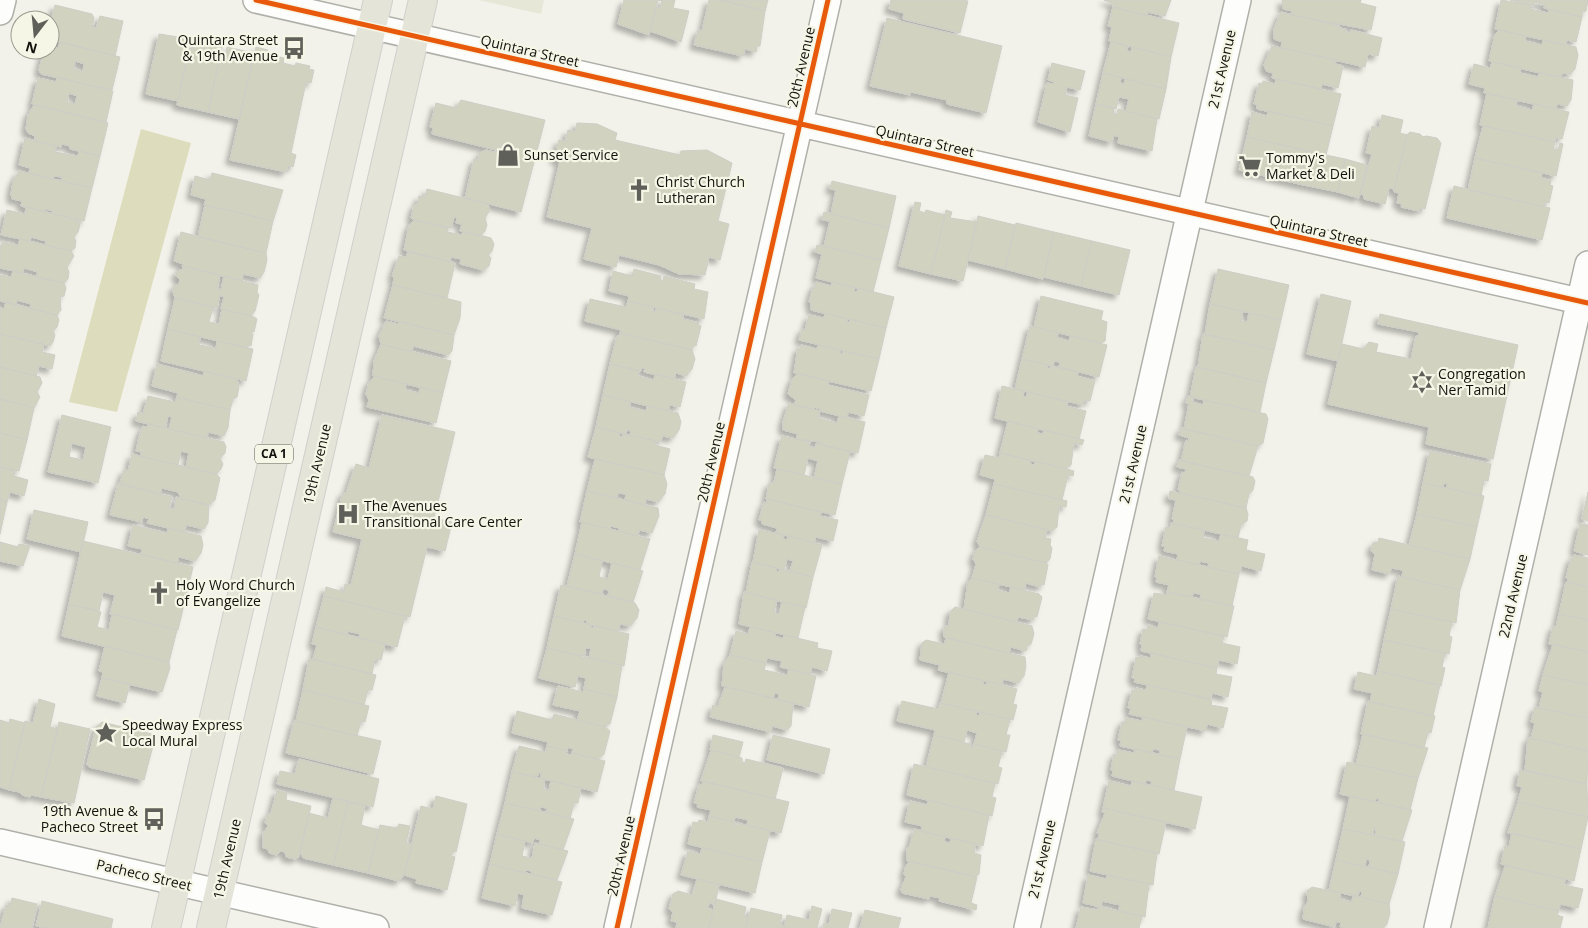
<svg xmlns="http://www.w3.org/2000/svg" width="1588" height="928" font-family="'Open Sans',sans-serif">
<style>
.built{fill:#e7e7d8}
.green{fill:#ddddbd}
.building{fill:#d2d2c0;stroke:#cecec7;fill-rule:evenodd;filter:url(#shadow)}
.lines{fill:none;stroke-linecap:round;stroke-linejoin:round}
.minor-casing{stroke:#b0b0aa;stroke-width:28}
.trunk-casing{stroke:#cfcfcc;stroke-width:30}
.minor{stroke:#fdfdfc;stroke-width:25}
.trunk{stroke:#e4e4d8;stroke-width:28}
.cycleway-casing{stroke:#f6f6e7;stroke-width:8}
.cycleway{stroke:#e8590c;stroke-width:5}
.labels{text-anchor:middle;stroke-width:4.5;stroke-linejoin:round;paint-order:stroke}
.shield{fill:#f6f6e7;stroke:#56564e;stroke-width:1}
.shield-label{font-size:12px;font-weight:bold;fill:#12120d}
.poi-label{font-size:14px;fill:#12120d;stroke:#f6f6e7;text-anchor:start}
.street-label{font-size:14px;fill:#12120d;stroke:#f6f6e7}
</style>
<defs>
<filter id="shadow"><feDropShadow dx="-4.5" dy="4.5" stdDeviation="2.5" flood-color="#0004"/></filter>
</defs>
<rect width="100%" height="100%" fill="#f2f2ea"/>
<path class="built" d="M478 0H544L541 14Z"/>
<path class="green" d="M141 129 191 143 117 412 69 402Z"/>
<path class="building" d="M624 0H658L649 35 618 24Z
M675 0 673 8 689 11 681 42 650 31 656 7 660 8 662 1 658 0Z
M709 0H720L765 11 760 46H757L756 52 745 49 743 56 694 45 698 30 702 31Z
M720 0H768L765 11Z
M891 0H962L968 1 960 33 903 19 904 13 889 9Z
M1104 0H1171L1165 16 1148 12 1147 16 1113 7V4Z
M1282 0H1361L1360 3 1376 7 1371 30 1291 15 1292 11 1283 9Z
M1501 0 1531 5 1530 9 1548 13 1549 9 1582 17 1576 42 1567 40 1566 45 1495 29Z
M1510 0H1588V1L1586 11 1582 12V17L1544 8 1545 5 1535 2 1534 6Z
M55 5 92 14 94 18 92 28H96L100 16 123 21 115 56 50 40V25Z
M1113 7 1179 23 1171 57 1109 41 1112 27 1108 26Z
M1281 12 1340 26 1339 28 1346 29 1345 32 1350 33 1351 30 1382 38 1378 56 1368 54 1365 67 1281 48 1282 42 1274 39V29Z
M887 18 1002 46 986 113 947 104V100L911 92 910 95 870 86Z
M1499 30 1526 36 1525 41 1542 45 1543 40 1576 47 1578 55 1575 69 1570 74 1562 73 1561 78 1489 61 1495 34Z
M159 34 191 39 178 101 146 94Z
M196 38 223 43 208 112 177 105 189 48 194 49Z
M60 42 120 57 112 90 41 74 39 70 44 50H50V46L58 48ZM75 61 84 64 83 71 74 69Z
M1111 42 1128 46 1127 51 1131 52 1132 47 1171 57 1166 89 1103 73Z
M1272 46 1336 60 1335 64 1343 66 1338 88 1322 84 1321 89 1272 78 1273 73 1266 71 1264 65Z
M227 47 254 53 239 119 208 112 219 62 224 64Z
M256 47 268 50 267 54 284 58 283 63 295 66 296 63 310 66 309 69 314 70 311 83 306 82 291 153 296 155 293 167 288 166 286 172 230 160Z
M1492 62 1521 68 1520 73 1538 77 1539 72 1573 80 1571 100 1567 106 1557 104 1556 109 1484 93 1485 88 1469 84 1474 64 1490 68Z
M1052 63 1085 71 1080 90 1067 87 1065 95 1078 98 1070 132 1038 122 1047 83 1053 84 1054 82 1048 80Z
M1103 73 1121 78 1120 83 1124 84 1125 79 1166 89 1159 119 1126 111 1129 99 1119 97 1116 109 1096 104Z
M57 77 113 91 106 122 32 104 38 78 56 82ZM69 93 77 96 75 104 67 102Z
M1276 79 1341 94 1333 126 1257 109V104H1254L1259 83 1262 84 1263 81 1275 84Z
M1487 93 1517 100 1516 106 1532 110 1534 104 1569 112 1562 139 1556 137 1555 142 1480 125Z
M461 100 545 120 521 212 465 198 474 159 478 160 480 153 486 150 502 154 503 149 510 151 511 146 502 144 500 151 432 134 433 128 430 127 436 103 456 108Z
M1096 104 1114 108 1113 114H1117L1118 109 1157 119 1152 151 1118 143 1119 137 1114 135 1112 142 1089 136Z
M34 105 108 123 100 156 70 149V146L62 144 61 147 34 141 35 136 28 133 26 129 28 115Z
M1268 111 1333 126 1326 155 1247 137 1252 112 1267 116Z
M1382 115 1403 120 1400 133 1407 135 1394 189 1389 188 1385 204 1364 199V195L1360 194 1372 154 1366 153 1372 126 1379 128Z
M577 123 597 124 617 133 615 140 680 155 681 151 707 150 732 163 718 221 729 224 720 260 709 257 705 275 679 274 659 265 619 255 616 267 584 259 592 228 547 217 560 161 554 159 559 140 565 141 568 130 575 132Z
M1483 126 1555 142 1553 149 1558 150 1560 143 1563 144 1556 176 1475 158Z
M1410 132 1420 134 1423 137 1426 136 1437 138 1441 143 1425 209 1420 208 1419 211 1401 207 1402 204 1397 203 1399 193 1394 192 1407 135Z
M1247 137 1307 151 1299 184 1239 170Z
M25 138 56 146 55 152 78 156 79 151 100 156 92 188 61 181 62 177 54 176 53 179 29 173 30 168 19 165Z
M1307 151 1345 159 1338 192 1299 184Z
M1475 158 1542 173 1541 178 1551 181 1550 185 1553 186 1549 203 1545 202 1544 207 1468 190Z
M1345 159 1367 165 1359 198 1338 192Z
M19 171 92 188 84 221 53 214V211L45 209V212L21 206 22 201 12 199 11 194 13 182Z
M212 173 283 190 273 221 204 205 206 199 191 195 195 176 210 180Z
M832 181 896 196 889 228 831 214 836 190 830 189Z
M1454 186 1550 208 1542 240 1447 218Z
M427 189 488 204 490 210 485 218 487 225 485 231 480 236 460 231 462 224 456 223 457 218 454 217 451 228 414 220 411 218 414 205H417L419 196 425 197Z
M915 202 921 203 919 211 925 213 926 210 945 215 931 274 899 266Z
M205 205 273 221 266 253 198 237Z
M26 207 78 220 80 225 78 232 74 237 76 241 75 248 71 251 45 245 46 241 31 237 30 241 1 235 7 210 25 214Z
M946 210 952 212 950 218 977 222 963 281 931 274Z
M824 212 889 228 881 260 824 246 830 221 822 220Z
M978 216 1015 225 1005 269 968 260Z
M414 220 448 228 447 232 462 235 463 231 491 238 494 244 492 251 488 255 491 258 489 266 483 270 460 264 461 259 451 257 450 262 404 250 409 226Z
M1016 223 1054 232 1043 279 1005 269Z
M181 232 266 253 267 260 264 272 260 278 243 274 242 281 182 266 183 264 174 261Z
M1054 232 1092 241 1081 286 1044 277Z
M20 239 71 251 74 256 67 267 69 272 68 279 64 283 36 277 38 272 24 268 23 273 0 268V247L3 242 18 245Z
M1092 241 1130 250 1119 295 1081 286Z
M817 245 881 260 873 292 816 278 822 254 815 252Z
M408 252 455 263 447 298 393 285 394 277 392 276 399 256 406 257Z
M183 266 220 275 217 289 221 290 224 276 258 285 257 292 259 295 255 311 251 316 221 309 224 297 220 295 217 308 175 298 173 292 174 286 179 284 180 280 176 276 177 271 183 269Z
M634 269 661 276 660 280 663 281 664 276 695 284 694 289 708 292 704 319 628 301 629 296 609 291 613 271 632 276Z
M1218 269 1289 285 1281 320 1210 304Z
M13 271 64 283 66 288 64 296 60 297 61 310 57 315 30 308 31 304 17 300 16 305 0 301V275L11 277Z
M816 282 831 286 832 282 855 288 854 291 857 292 858 288 894 297 886 328 811 310V302H809L813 287H815Z
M393 285 461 302 460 318 454 335 384 318Z
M1321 294 1351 301 1338 361 1307 354Z
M1041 296 1103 311 1101 320 1107 322 1105 341 1101 343 1034 327Z
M175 298 213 307 209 322 219 324 222 309 254 317 257 319 254 332 251 331 253 334 251 346 247 345V348L168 329Z
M590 299 626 307 628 301 653 307V311L655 312 656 308 683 315V319L699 323 698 325 701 326 696 346 694 345 692 350 620 333 621 330 585 321Z
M6 302 57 315 59 320 57 327 53 331 55 335 53 342 50 346 0 334V308L4 309Z
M1210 304 1243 311 1241 321 1247 322 1249 313 1281 320 1274 350 1205 334Z
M825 313 848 319 847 322 849 323 850 319 886 328 879 359 799 340 802 329 805 330 809 315 824 318Z
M1380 314 1518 345 1493 459 1426 444 1429 427 1328 404 1342 344 1363 349 1369 342 1378 344 1376 352 1411 359 1416 336 1418 337 1419 332 1378 324Z
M386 321 398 324 399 321 454 335 452 351 448 355 413 346 412 352 381 344 379 336Z
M1030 326 1058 333 1057 338 1069 341 1070 336 1107 345 1099 377 1059 367 1060 362 1054 361 1053 366 1022 359Z
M168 329 200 337 199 345 216 348 217 341 253 349 246 381 161 361Z
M620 333 692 350 695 359 692 369 686 376 676 373 674 379 644 372 645 368H641V371L610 364 617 336H620Z
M0 334 44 344 42 352 55 355 52 369 39 366 36 376 0 367Z
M1203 334 1274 350 1266 383 1198 367Z
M381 344 451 361 443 393 373 376 374 361Z
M801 345 817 349 818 345 840 350V353L843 354V351L879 359 871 391 794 373 798 348 800 349Z
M1022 359 1047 365V368L1050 369 1051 366 1078 372 1077 376 1095 381 1090 401 1084 400 1083 405 1015 389Z
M157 364 203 376 204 371 237 379 239 387 237 397 233 399 230 410 177 397 178 393 152 386Z
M610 364 639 371 638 376 654 380 655 374 686 382 680 407 670 405 668 411 603 395Z
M0 367 40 377 42 383 37 392 40 397 34 408 0 399Z
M1196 367 1266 383 1260 412 1190 397Z
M798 373 829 381 828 385 869 395 864 416 848 412 847 418 820 411V409L814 407V410L794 405 796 400 788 394 792 379Z
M375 376 406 384 405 390 419 393 420 387 443 393 436 423 367 407 369 400 366 394 369 382Z
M1002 386 1024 391 1023 396 1026 397 1028 392 1068 402 1066 406 1086 411 1079 439 995 418Z
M603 395 631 402 629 407 646 411 647 406 678 413 681 422 679 430 673 438 662 436 661 442 630 435 631 431 627 430 626 434 596 427Z
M148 396 175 402 177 397 230 410 228 428 224 436 208 432 207 438 169 429 172 417 168 416 165 428 136 421 138 412 143 414Z
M1188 396 1194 397 1192 402 1203 405 1204 400 1266 414 1268 419 1263 443 1258 446 1184 429 1189 403H1186Z
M0 399 34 408 27 440 0 433Z
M789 403 820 411 818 418 837 423 839 416 865 422 858 453 821 445V442L796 439 798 434 783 430V422Z
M62 415 111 427 98 483 48 472ZM72 443 86 447 83 460 69 457Z
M382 415 455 432 434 518 452 522 445 551 427 547 410 617 324 596 326 587 344 592 345 584 351 585 362 539 333 532 343 492 346 493 356 464 369 468Z
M1008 421 1038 429 1037 433 1043 434 1044 430 1084 440 1082 445 1074 443 1071 465 1066 469 1000 453Z
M148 424 224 442 226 447 225 453 220 458 223 464 221 469 216 474 186 467 189 453 181 451 178 465 140 456 142 452 136 451 139 437 143 426 148 428Z
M596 427 620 433 619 436 622 437 623 434 656 441 655 445 670 449 664 475 588 457Z
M1181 428 1258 446 1249 476 1181 461 1186 440 1189 441V438L1179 435Z
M0 433 27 440 19 471 0 467Z
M782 436 810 442 809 446 815 448 816 443 850 452 842 484 814 478 818 461 808 458 804 475 774 468Z
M1430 451 1491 464 1488 481 1484 480 1481 496 1446 488 1448 484 1444 483 1443 487 1423 483Z
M1000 453 1031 460 1030 464 1035 465V461L1074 471 1073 476 1068 475 1062 500 994 484 995 479 980 475 985 455 999 458Z
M132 454 216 474 220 478 215 500 208 505 181 499 178 492 162 488 160 494 120 483 124 470 128 471Z
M595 459 664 475 667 484 665 494 658 502 646 499 645 505 625 500 626 494 618 493 617 498 587 491Z
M1179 460 1253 477 1255 481 1253 490 1249 494 1246 508 1180 493V490H1178L1182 472 1185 473 1186 469 1177 467Z
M0 467 15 471 14 476 28 480 24 496 10 492 7 502 0 500Z
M777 469 842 484 835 515 766 499 769 484 774 482Z
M1423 483 1484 496 1477 527 1417 514Z
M118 484 172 497 169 508 174 509 176 497 209 505 208 523 204 529 186 525 185 532 147 523 149 519 143 517 142 522 110 515Z
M994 484 1067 501 1066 507 1059 506 1057 527 1052 531 986 515Z
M587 491 658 508 659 516 652 533 639 530 638 536 618 531 619 528 611 526 610 529 580 522Z
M1170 491 1246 508 1248 514 1247 521 1241 525 1238 538 1173 523 1174 520 1172 519 1176 500 1169 499Z
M1588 492V521L1582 519Z
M767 499 821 512 820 516 838 520 833 541 816 537 814 543 776 533 777 528 762 524V521L759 520 764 502 767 503Z
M0 500 7 502 0 534Z
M34 510 88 522 81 552 27 539Z
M1417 514 1477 527 1470 559 1409 545Z
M986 515 1047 530 1045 538 1051 539 1050 545 1052 548 1050 559 1046 563 980 547 977 541Z
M582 522 650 539 640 570 575 554Z
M1171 523 1204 530 1203 538 1219 541 1221 534 1248 540 1246 550 1265 554 1261 571 1242 566 1239 574 1208 567 1209 563 1200 561 1199 565 1177 560 1178 554 1164 551 1165 546H1162L1166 527 1170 528Z
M1580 524 1588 525V555L1574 551Z
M133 525 167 533 168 528 201 536 203 545 201 553 195 561 179 557 177 563 141 554 142 549 128 546Z
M759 530 784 535 783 539 787 540 788 536 822 545 813 577 790 571 793 561 787 559 784 570 753 562Z
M1379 538 1470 559 1460 590 1402 577 1403 570 1391 568 1390 574 1372 570 1375 554 1371 551 1373 543 1378 542Z
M83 541 193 567 178 630 110 614 115 595 103 592 99 611 69 604Z
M0 542 18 547 19 544 30 546 23 566 0 561Z
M980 547 1046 563 1048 565 1044 585 1041 584 1040 587 1026 583 1024 590 972 578 976 564 973 559 975 551Z
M575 554 602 561 599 577 608 579 612 563 643 571 633 602 608 596 609 590 603 589 602 594 567 586Z
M1574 555 1588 558V587L1568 582V579L1566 578 1571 558 1573 559Z
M1159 556 1239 574 1232 606 1200 599 1201 594 1193 593 1192 597 1167 592 1169 585 1156 582 1157 577H1155Z
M752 562 777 568 776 571 779 572 780 569 813 577 806 608 746 593Z
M1398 576 1460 590 1456 623 1391 609Z
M972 578 999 584 998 590 1009 593 1011 587 1039 594 1042 597 1037 617 1034 616 1033 620 1018 617 1017 622 964 609 968 582Z
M1566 582 1588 587V620L1559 614Z
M561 585 635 603 639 610 637 618 630 626 620 624 618 631 587 624V621L584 620 583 623 554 616Z
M744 592 777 600 774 613 779 614 782 602 805 607 798 638 739 624Z
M1167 592 1234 606 1227 637 1148 619 1154 593 1167 595Z
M324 596 405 616 397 647 359 638 360 634 348 631 347 635 316 627Z
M69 604 101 612 97 627 109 630 112 614 177 630 169 662 62 636Z
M955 607 1032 626 1034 634 1031 644 1027 646 1026 651 1011 647 1009 653 944 637V627L949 625 950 612Z
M1391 609 1452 622 1449 636 1452 637 1449 654 1384 640Z
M1559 614 1588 620V652L1549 644 1553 626 1556 627Z
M554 616 591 625 590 627 594 628V626L629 634 624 666 589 658 591 649 586 647 584 656 547 648Z
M1159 622 1224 636 1222 643 1240 647 1237 664 1219 660 1217 668 1141 651 1142 644H1140L1143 629 1147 630 1148 625 1158 628Z
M316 627 385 644 381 660 375 659 372 674 313 659 317 645 312 644Z
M750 627 776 633 775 636 783 639 784 635 818 643 817 648 832 651 827 671 812 667 810 674 780 667 782 661 767 658 766 663 730 655 736 631 748 634Z
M946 638 1025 657 1026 666 1024 676 1018 683 1003 679 1002 685 938 670 940 665 920 660 922 643 926 640 944 644Z
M1384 640 1445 653 1442 667 1445 668 1441 686 1378 671Z
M1553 644 1588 652V685L1543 675Z
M105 646 169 662 170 668 162 692 102 678 103 672 99 671Z
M547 648 582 656V658L587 657 622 665 617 697 584 689 586 678 578 676 575 687 539 678Z
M1151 653 1217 668 1216 674 1232 677 1228 697 1212 693 1211 699 1134 682 1135 679 1132 678 1136 657 1140 658V656L1151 658Z
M730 655 766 663 764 670 787 675 789 669 816 676 809 707 778 700 779 694 775 693 773 698 722 686 724 664Z
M309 659 376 675 372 690H368L364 705 303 690Z
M1378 671 1440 685 1433 716 1370 702 1372 693 1354 689 1358 672 1376 676Z
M949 672 984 681 983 684 986 685 987 681 1017 689 1013 704 1017 705 1013 720 941 703Z
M1543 675 1588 685V718L1539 708 1543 692 1539 691Z
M102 678 130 684 125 703 97 696Z
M1147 685 1212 700 1211 705 1228 708 1223 728 1207 724 1206 731 1129 714 1131 709 1128 708 1132 690H1135L1136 688 1146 690Z
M558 686 583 692 584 689 617 697 610 724H607L606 727 577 720 580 711 553 705Z
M725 687 793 703 791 726 787 730 772 726 771 732 710 717 713 705 718 706Z
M303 690 369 706 365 722 361 721 357 736 296 721Z
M39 699 55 704 50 727 58 729 41 797 32 795 30 797 22 795 20 792 9 790 25 721 33 723Z
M902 701 938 709 940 703 977 711 976 715 979 716 980 712 1010 719 1006 735H1010L1006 752 974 744 977 733 967 730 964 742 934 735 935 730 897 721Z
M1368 701 1435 716 1431 733 1428 732 1424 748 1361 734Z
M1535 707 1588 718V751L1531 738 1535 723 1531 722Z
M517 711 552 720 554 714 605 727 610 731 604 754 598 759 572 753 573 749 568 747 567 751 547 746 548 742 512 733Z
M1143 717 1187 727 1180 759 1159 755 1160 750 1153 749 1152 753 1120 746 1121 740H1118L1122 722H1125L1126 718 1142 721Z
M10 719 25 723 9 790 0 787V720L9 723Z
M294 721 381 741 373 774 286 753Z
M59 722 90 729 74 803 41 797Z
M102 722 152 734 155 738 144 780 89 767 87 764 96 727Z
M1363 734 1428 748 1418 778 1356 764Z
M713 735 743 742 739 757 710 750Z
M773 735 830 749 824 774 767 760Z
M934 735 970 744V747L972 748 973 744 1002 751 998 767 1002 768 998 784 926 767Z
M1528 738 1588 751 1587 784 1525 770Z
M519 746 545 752 547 746 567 751 566 754 571 755 572 753 605 761 597 792 540 778 542 773H539L537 777 512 772Z
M1135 749 1180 759 1174 790 1151 785 1152 781 1146 780 1145 784 1112 776 1113 771 1111 770 1114 754 1117 755 1118 750 1134 753Z
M711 750 742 758V762L745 763 746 759 783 768 775 799 701 781Z
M299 759 379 779 373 807 277 784 280 771 295 774Z
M1347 762 1418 778 1410 810 1379 803V799L1376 798 1375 802 1340 794Z
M914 764 995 783 992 797 996 798 992 816 907 795Z
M1520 770 1587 784 1588 817 1518 802 1522 787 1517 786Z
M512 772 545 779 543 789 549 790 551 781 581 788 578 803H574L570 819 546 812 547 808 540 807V811L505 803Z
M703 781 789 802 781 833 747 825 748 820 735 817 734 822 709 816 711 810 697 807 698 804 694 803 699 784 702 785Z
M1109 781 1131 786 1132 781 1202 797 1195 829 1103 808Z
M277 790 287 793 286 800 311 806 299 857 295 859 286 857 285 852 280 851 277 855 269 853 268 849 263 848V833L268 826 265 823 267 815 271 813Z
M436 796 467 804 456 852 453 851 451 856 455 857 447 890 416 883 417 879 404 875 421 806 433 809Z
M1350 796 1412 810 1402 841 1375 836 1376 829 1374 828 1373 835 1343 829Z
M333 798 348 802 333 865 303 858 300 851 309 813 328 818Z
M928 800 989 815 983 846 921 831 922 826 905 822 910 801 927 805Z
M348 802 365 806 361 825 379 830 368 873 333 865Z
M1518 802 1588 817 1581 849 1508 833Z
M505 803 574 819 563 850 539 844 540 840 534 838 533 843 497 834Z
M1103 808 1166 822 1159 854 1098 840 1099 833H1097L1105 813 1102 812Z
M709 816 735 822 734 825 737 826V823L770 831 762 862 688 844 693 822 698 823 699 820 708 822Z
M399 824 410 826 406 843 412 844 404 875 399 881 368 873 380 825 397 828Z
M914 829 945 837 944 842 950 843 951 838 976 844 974 853 981 855 979 874 975 877 907 861V848L910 845Z
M1343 829 1405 842 1398 874 1369 867 1370 860 1366 859 1365 867 1336 860Z
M1512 833 1581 849 1574 881 1501 864 1505 846 1509 847Z
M497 834 525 841 522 856 532 858 535 843 568 851 557 880 532 874V871L526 870 525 873 490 864Z
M1096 839 1157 853 1153 885 1090 871Z
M702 848 762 862 755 893 681 875 688 851 700 854Z
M1336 860 1398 874 1389 904 1361 897 1362 892 1359 891 1358 897 1329 890Z
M910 861 977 877 971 903 977 905 976 910 939 901 940 898 930 896 929 899 902 893 901 889 906 877 904 874 906 865Z
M490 864 562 882 552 915 522 908 524 895 518 893 515 906 482 898Z
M1505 866 1565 879 1564 885 1583 889 1578 908 1560 904 1559 911 1495 896Z
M1088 875 1106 879 1107 875 1149 884 1145 917 1118 911 1120 905 1102 901 1101 907 1083 903Z
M697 879 719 885 715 904 709 903 708 908 713 910 709 928H676L677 922 671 921 673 912 669 909 673 894 678 891 692 895Z
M1312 887 1341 893 1339 899 1352 902 1353 895 1389 904 1390 913 1387 924 1383 928H1343L1340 927 1341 923 1336 921 1335 927 1303 919 1304 908 1308 901 1307 891Z
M1495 896 1559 911 1557 915 1563 917 1560 928H1488Z
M12 898 37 904 32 928H0L6 905 10 906Z
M716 899 746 907 744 916 748 917 746 928H709Z
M42 901 113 919 111 928H46L36 926Z
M812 906 822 909 817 928H784L787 915 809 920Z
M1081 907 1098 910 1099 907H1101L1142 916 1139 928H1076Z
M751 908 782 915 780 924 784 926V928H746Z
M832 909 852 913 848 928H823L824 923 829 924Z
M865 910 901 918 898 928H860Z"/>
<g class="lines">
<defs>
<path id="minor" d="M256 0 1588 303
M0 12 3 0
M0 842 376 928
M617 928 828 0
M1027 928 1238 0
M1437 928 1588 264"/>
<path id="trunk" d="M166 928 378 0
M211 928 423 0"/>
</defs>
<use href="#minor" class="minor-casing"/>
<use href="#trunk" class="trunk-casing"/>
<use href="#minor" class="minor"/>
<use href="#trunk" class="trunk"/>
<defs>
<path id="cycleway" d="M256 0 1588 303
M617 928 828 0"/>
</defs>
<use href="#cycleway" class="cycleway-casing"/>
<use href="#cycleway" class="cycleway"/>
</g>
<defs>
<symbol id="bus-bare" viewBox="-9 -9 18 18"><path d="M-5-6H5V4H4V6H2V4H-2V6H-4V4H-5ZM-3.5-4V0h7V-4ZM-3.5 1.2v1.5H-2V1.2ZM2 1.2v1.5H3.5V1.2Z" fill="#60605a" stroke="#f6f6e7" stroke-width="2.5" paint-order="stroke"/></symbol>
<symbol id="shop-bare" viewBox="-9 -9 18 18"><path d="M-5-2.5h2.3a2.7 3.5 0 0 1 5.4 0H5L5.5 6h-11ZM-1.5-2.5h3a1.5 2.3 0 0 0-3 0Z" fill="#60605a" stroke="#f6f6e7" stroke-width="2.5" paint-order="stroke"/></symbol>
<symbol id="supermarket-bare" viewBox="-9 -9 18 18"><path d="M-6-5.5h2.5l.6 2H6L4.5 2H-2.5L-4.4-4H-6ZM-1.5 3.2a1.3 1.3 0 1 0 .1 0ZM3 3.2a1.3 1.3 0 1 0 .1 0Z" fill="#60605a" stroke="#f6f6e7" stroke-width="2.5" paint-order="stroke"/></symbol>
<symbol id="church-bare" viewBox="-9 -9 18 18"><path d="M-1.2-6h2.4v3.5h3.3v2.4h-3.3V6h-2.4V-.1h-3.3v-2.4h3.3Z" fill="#60605a" stroke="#f6f6e7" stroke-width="2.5" paint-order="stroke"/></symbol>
<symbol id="synagogue-bare" viewBox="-9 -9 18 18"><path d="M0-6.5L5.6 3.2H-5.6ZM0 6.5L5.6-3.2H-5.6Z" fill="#60605a" stroke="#f6f6e7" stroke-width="2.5" paint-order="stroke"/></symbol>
<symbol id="hospital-bare" viewBox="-9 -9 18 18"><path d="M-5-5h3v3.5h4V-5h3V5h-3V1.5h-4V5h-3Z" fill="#60605a" stroke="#f6f6e7" stroke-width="2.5" paint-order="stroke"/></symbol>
<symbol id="sight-bare" viewBox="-9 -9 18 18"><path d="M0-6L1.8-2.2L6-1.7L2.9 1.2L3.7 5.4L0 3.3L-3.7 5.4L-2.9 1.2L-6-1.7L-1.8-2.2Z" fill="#60605a" stroke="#f6f6e7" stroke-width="2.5" paint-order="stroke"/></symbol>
</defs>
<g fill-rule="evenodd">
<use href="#bus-bare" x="278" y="32" width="32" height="32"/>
<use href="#shop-bare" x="492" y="139" width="32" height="32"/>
<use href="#supermarket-bare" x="1234" y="150" width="32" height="32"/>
<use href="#church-bare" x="623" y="174" width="32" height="32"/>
<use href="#synagogue-bare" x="1406" y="366" width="32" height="32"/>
<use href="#hospital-bare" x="332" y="498" width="32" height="32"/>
<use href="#church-bare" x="143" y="577" width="32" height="32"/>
<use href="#sight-bare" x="90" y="717" width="32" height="32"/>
<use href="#bus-bare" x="138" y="803" width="32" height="32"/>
</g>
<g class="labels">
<rect class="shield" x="255" y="444.5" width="38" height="19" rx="4"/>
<g class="shield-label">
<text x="274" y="458">CA 1</text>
</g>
<g class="poi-label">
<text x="278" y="45" text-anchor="end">Quintara Street<tspan x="278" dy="16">&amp; 19th Avenue</tspan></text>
<text x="524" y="160">Sunset Service</text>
<text x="1266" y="163">Tommy's<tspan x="1266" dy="16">Market &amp; Deli</tspan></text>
<text x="656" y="187">Christ Church<tspan x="656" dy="16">Lutheran</tspan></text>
<text x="1438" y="379">Congregation<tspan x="1438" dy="16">Ner Tamid</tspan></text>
<text x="364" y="511">The Avenues<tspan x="364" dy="16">Transitional Care Center</tspan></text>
<text x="176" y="590">Holy Word Church<tspan x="176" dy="16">of Evangelize</tspan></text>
<text x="122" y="730">Speedway Express<tspan x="122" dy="16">Local Mural</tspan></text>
<text x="138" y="816" text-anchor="end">19th Avenue &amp;<tspan x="138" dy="16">Pacheco Street</tspan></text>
</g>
<g class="street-label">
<text transform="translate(530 51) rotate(13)" y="5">Quintara Street</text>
<text transform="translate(801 67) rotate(-77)" y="5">20th Avenue</text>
<text transform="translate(1222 69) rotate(-77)" y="5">21st Avenue</text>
<text transform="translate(925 141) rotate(13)" y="5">Quintara Street</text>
<text transform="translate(1319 231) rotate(13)" y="5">Quintara Street</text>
<text transform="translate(711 462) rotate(-77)" y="5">20th Avenue</text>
<text transform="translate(317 464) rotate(-77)" y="5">19th Avenue</text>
<text transform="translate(1133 464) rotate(-77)" y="5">21st Avenue</text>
<text transform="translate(1513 596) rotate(-77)" y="5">22nd Avenue</text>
<text transform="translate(621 856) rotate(-77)" y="5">20th Avenue</text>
<text transform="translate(227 859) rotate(-77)" y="5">19th Avenue</text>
<text transform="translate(1042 859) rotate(-77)" y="5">21st Avenue</text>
<text transform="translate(144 875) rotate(13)" y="5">Pacheco Street</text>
</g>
</g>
<g transform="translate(35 35) rotate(196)"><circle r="24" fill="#f6f6e7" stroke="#9b9b90"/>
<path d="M0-4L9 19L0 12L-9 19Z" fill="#60605a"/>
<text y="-8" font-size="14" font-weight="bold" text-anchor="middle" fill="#12120d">N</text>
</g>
</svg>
